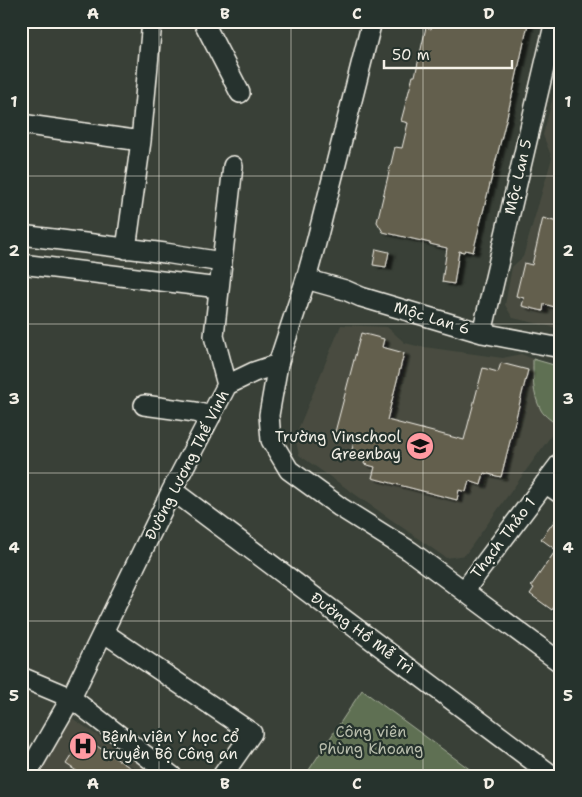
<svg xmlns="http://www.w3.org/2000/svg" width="582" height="797" font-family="'Shantell Sans',sans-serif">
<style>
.built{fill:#494c41}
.green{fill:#5e7052;stroke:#a9b09d}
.building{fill:#645e4d;stroke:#f4f1e8;filter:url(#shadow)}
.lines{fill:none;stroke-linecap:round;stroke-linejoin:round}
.minor-casing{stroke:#f4f1e8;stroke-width:22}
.minor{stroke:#26332d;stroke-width:19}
.grid{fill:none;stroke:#f4f1e8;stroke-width:1;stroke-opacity:0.55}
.labels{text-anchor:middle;stroke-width:4.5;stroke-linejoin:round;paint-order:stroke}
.street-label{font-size:15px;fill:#f4f1e8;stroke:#26332d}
.poi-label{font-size:15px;fill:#f4f1e8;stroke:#26332d;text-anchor:end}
.park-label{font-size:15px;fill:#b8bdac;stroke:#26332d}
.neatline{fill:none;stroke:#f4f1e8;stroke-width:2}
.grid-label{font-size:16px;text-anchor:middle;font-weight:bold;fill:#f4f1e8}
</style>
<defs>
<filter id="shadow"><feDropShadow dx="5.5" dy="3" stdDeviation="1" flood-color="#0009"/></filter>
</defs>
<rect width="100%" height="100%" fill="#394037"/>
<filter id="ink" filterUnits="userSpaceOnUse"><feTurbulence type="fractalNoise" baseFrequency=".02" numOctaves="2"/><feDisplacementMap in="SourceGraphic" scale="10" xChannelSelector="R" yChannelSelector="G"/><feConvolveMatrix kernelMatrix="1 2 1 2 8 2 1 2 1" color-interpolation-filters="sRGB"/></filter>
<g filter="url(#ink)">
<path class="built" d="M561 66V329L513 318 505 305 512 267 523 257 552 158 543 135Z
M341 325 387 327 405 343 417 346 503 358 521 354 533 359V384L541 411 558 426 465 555 446 558 299 455 295 437Z
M69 716 157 776H36Z"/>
<path class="green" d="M533 359 561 367V423L558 426C553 421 544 416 541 410 532 394 533 376 533 359Z
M362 690 479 776H305Z"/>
<path class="building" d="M433 21H518L528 24 513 92 473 252 465 250 464 252 459 251 454 284 442 282 447 248 430 244V243L383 232 377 222 395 147 402 148 408 123 401 121 413 76H415L426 27 431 29Z
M543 218 561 223V294L558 308 544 304 543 311 522 306 524 298 516 296 524 263 532 265Z
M376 249 389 252 386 267 373 265Z
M361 333 384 339 382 347 404 353 387 420 464 440 483 368 498 372 501 363 528 370 501 477 484 473 481 485 469 481 466 492 459 490 457 500 372 478 375 467 364 464 366 454 352 450 354 441 334 436Z
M561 512V608L556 604 552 610 530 594 534 588 531 586 556 550 541 539Z
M83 737 143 776H84L66 764Z"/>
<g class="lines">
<defs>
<path id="minor" d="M203 21 240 93
M372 21 316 243 306 279 278 364 269 415 271 440 289 470 340 507 410 551 561 663
M21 124 141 141
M21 235 165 253 222 262 214 336 227 385
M126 249 141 141 152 21
M222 262 233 166
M21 264 219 288
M306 279 345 290 361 297 482 333 561 348
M482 333 555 21
M144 405 195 412 211 416
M545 483 561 494
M172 490 553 776
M464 591 561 462
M103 632 252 733 222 776
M21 677 71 698 172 776
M26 776 71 698 172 490 227 385 254 372 278 364"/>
</defs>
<use href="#minor" class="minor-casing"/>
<use href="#minor" class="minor"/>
</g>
</g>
<path class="grid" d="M159 21V776M291 21V776M423 21V776M21 176H561M21 324H561M21 473H561M21 621H561"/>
<defs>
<symbol id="school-disc" viewBox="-11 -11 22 22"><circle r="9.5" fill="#ff9aa2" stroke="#26332d"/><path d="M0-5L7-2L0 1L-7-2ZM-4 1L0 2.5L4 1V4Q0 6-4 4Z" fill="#111"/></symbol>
<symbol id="hospital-disc" viewBox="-11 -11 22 22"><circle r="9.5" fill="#ff9aa2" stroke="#26332d"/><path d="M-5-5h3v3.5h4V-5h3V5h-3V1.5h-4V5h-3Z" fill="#111"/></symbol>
</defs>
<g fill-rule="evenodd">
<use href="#school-disc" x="404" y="430" width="32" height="32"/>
<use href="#hospital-disc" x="67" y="730" width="32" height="32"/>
</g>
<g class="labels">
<g class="street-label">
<text transform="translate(518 177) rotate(-77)" y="5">Mộc Lan 5</text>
<text transform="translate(432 318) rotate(17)" y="5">Mộc Lan 6</text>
<text transform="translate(187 465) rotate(-63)" y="5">Đường Lương Thế Vinh</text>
<text transform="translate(503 538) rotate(-53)" y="5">Thạch Thảo 1</text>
<text transform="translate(362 633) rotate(37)" y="5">Đường Hồ Mễ Trì</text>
</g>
<g class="poi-label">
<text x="401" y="442">Trường Vinschool<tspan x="401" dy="17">Greenbay</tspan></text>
<text x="102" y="742" text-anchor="start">Bệnh viện Y học cổ<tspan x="102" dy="17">truyền Bộ Công an</tspan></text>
</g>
<g class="park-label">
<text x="371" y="737">Công viên<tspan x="371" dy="17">Phùng Khoang</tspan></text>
</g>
</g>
<rect width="582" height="797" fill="none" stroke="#26332d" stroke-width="55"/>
<path d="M384 60v8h128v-8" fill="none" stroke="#f4f1e8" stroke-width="2.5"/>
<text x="392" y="60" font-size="15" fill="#f4f1e8" stroke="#26332d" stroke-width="4" paint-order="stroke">50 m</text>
<rect x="28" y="28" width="526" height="742" class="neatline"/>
<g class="grid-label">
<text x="93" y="19">A</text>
<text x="225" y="19">B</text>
<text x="357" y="19">C</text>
<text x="489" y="19">D</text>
<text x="14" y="107">1</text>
<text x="568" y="107">1</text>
<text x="14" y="256">2</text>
<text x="568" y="256">2</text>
<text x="14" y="404">3</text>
<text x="568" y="404">3</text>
<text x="14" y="553">4</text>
<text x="568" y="553">4</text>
<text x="14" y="701">5</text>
<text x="568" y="701">5</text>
<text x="93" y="789">A</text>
<text x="225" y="789">B</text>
<text x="357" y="789">C</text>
<text x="489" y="789">D</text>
</g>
</svg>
